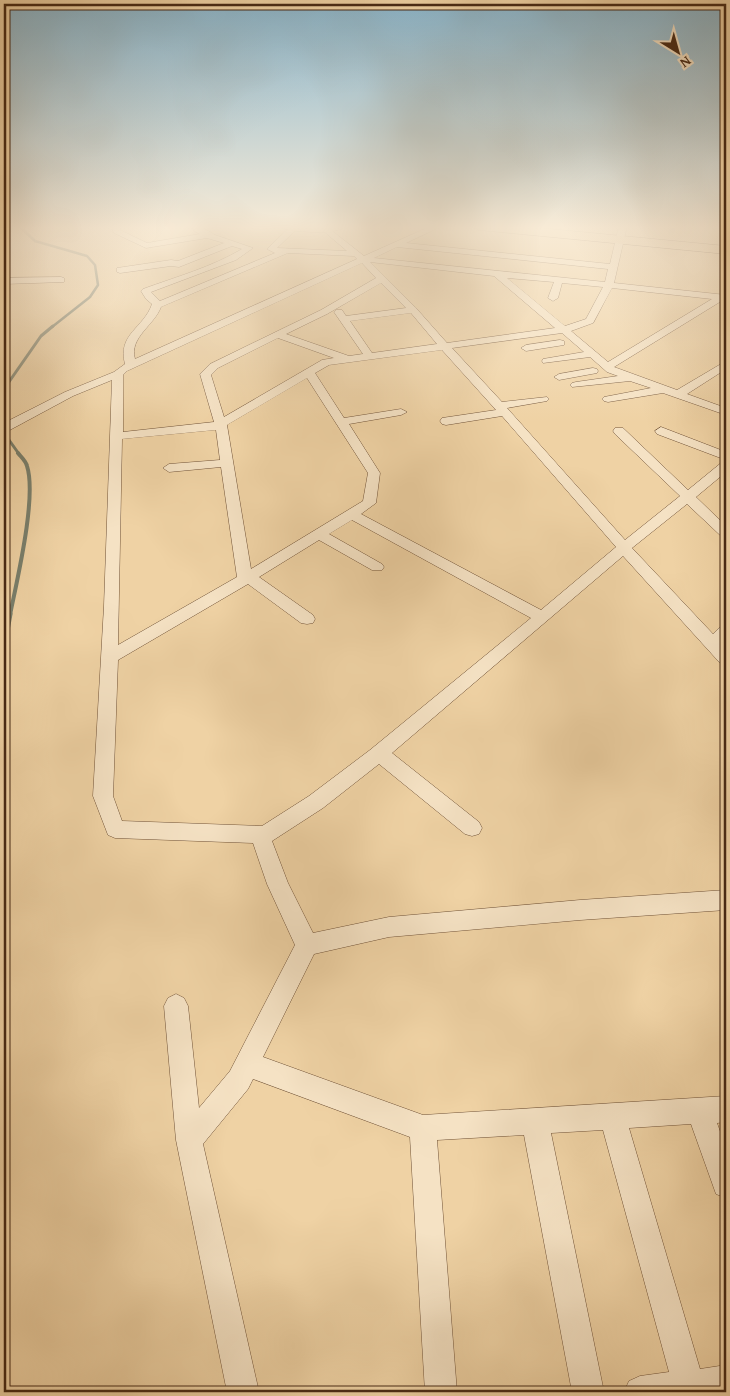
<svg xmlns="http://www.w3.org/2000/svg" width="730" height="1396" font-family="'Gentium Book Plus',serif">
<style>
.lines{fill:none;stroke-linecap:round;stroke-linejoin:round}
.stream-far3{stroke:#797f6c;stroke-width:2.5}
.stream-far2{stroke:#797f6c;stroke-width:3}
.stream-far1{stroke:#797f6c;stroke-width:4}
.stream{stroke:#797f6c;stroke-width:5}
.minor-casing{stroke:#715338;stroke-width:1}
.primary-casing{stroke:#472914;stroke-width:1}
.minor{fill:#f5e2c4;fill-rule:evenodd}
.primary{fill:#efd2a4;fill-rule:evenodd}
</style>
<rect width="100%" height="100%" fill="#efd2a4"/>
<filter id="stains"><feTurbulence type="fractalNoise" baseFrequency=".004" numOctaves="4"/><feColorMatrix values="0 0 0 0 .2 0 0 0 0 .09 0 0 0 0 .02 0 0 0 .5 -.17"/></filter>
<radialGradient id="worn" r=".72"><stop offset=".6" stop-color="#630" stop-opacity="0"/><stop offset="1" stop-color="#630" stop-opacity=".3"/></radialGradient>
<g class="lines">
<path class="stream-far3" d="M19 226 35 241 87 256 95 265 98 285 90 297 52 327"/>
<path class="stream-far2" d="M4 389 41 336 53 326
M4 433 19 454"/>
<path class="stream-far1" d="M10 615C17 580 37 497 27 466 26 461 21 457 18 453"/>
<path class="stream" d="M4 647 10 614"/>
<defs>
<path id="minor" d="M111 226H119L120 230 147 243 200 234 194 231 192 226H200L215 235 253 248 236 260 151 292 160 301 275 253 267 249 291 226 299 227 277 248 347 251 320 228 326 226 364 256 431 226H442L406 243 610 264 619 226H627L614 283 726 295V301L723 300 614 367 677 390 726 361V369L687 394 726 408V415L663 393 608 402 604 401 602 399 604 397 651 388 630 381 572 387 570 385 572 383 576 382 618 376 607 372 590 357 543 363 542 361 543 359 584 352 562 333 452 348 502 402 547 397 549 399 547 401 507 408 625 540 680 496 615 434 613 431 615 428H623L688 490 721 463 726 462V472L696 497 726 526V537L721 536 687 504 632 548 713 634 720 627 726 626V640L722 645 726 649V665L720 663 623 556 392 753 479 822 482 828 479 834 472 836 465 834 379 764 323 808 272 841 288 883 313 933 389 917 580 900 726 890V910L580 920 389 937 314 954 263 1057 423 1115 726 1096V1122L717 1123 726 1148V1198L716 1194 691 1124 629 1128 700 1369 726 1365V1392H624L629 1381 640 1376 669 1372 603 1130 551 1133 604 1392H572L524 1135 437 1140 457 1392H425L410 1137 253 1079 248 1089 203 1144 259 1392H227L176 1140 164 1006 168 998 176 994 184 998 188 1006 199 1108 230 1071 295 945 267 884 253 843 115 838 108 835 93 796 104 606 112 380 73 396 8 431 4 432V423L65 392 114 372 125 364C117 334 144 328 152 304L146 299 141 291 143 289C176 277 212 267 242 249L232 246 179 267 171 266 120 273 117 272V268L171 260 178 261 224 243 207 238 146 248 114 233ZM397 247 608 269 605 282 374 258ZM288 253 354 256 357 259 135 359C129 337 154 326 161 307ZM370 262 494 276 555 328 447 343 416 308ZM362 263 376 278 321 310 210 364 200 374 214 422 123 432V375L127 371ZM507 278 554 282 548 298 553 301 558 298 562 283 603 287 586 319 565 326ZM381 283 406 308 346 316 342 310H336L334 312 363 354 349 356 286 334 327 314ZM612 288 712 299 608 362 571 331 593 323ZM411 313 437 344 372 353 350 321ZM278 338 334 358 322 360 224 417 211 375 218 368ZM442 350 496 410 442 418 440 421 442 424 446 425 502 416 616 547 541 610 361 514 376 503 380 473 349 424 401 415 407 412 401 409 344 418 315 373 329 365ZM307 378 368 473 363 501 251 569 227 425ZM216 430 220 460 169 464 163 468 169 472 221 467 237 577 118 645 122 439ZM352 520 531 618 370 750 309 796 262 826 122 821 113 796 118 660 248 584 301 623 307 624 313 623 315 619 313 615 259 577 319 540 372 570H382L384 567 382 564 329 534Z
M61 277 64 278V282L4 284V278Z
M560 340 564 341V345L526 351 521 348 526 345Z
M593 368 597 369 598 371 597 373 559 380 554 377 559 374Z
M661 427 726 452V460L657 434 655 431Z"/>
<path id="primary" d="M283 226H346C337 235 297 232 285 229Z
M473 226H519L726 246V254L479 230Z"/>
</defs>
<use href="#minor" class="minor-casing"/>
<use href="#primary" class="primary-casing"/>
<use href="#minor" class="minor"/>
<use href="#primary" class="primary"/>
</g>
<linearGradient id="sky" x2="0" y2="1"><stop stop-color="#89b6ce"/><stop offset="0.54" stop-color="#f8ebd6"/><stop offset="1" stop-color="#f8ebd6" stop-opacity="0"/></linearGradient>
<rect width="730" height="422" fill="url(#sky)"/>
<rect width="730" height="1396" fill="none" stroke="#efd2a4" stroke-width="20"/>
<rect x="5" y="5" width="720" height="1386" fill="none" stroke="#472914" stroke-width="2.5"/>
<rect x="10" y="10" width="710" height="1376" fill="none" stroke="#472914"/>
<g transform="translate(678 52) rotate(143)" stroke="#f5e2c4" stroke-width="4" paint-order="stroke">
<path d="M0-4L9 19L0 12L-9 19Z" fill="#472914"/>
<text y="-8" font-size="14" font-weight="bold" text-anchor="middle" fill="#472914">N</text>
</g>
<rect width="100%" height="100%" filter="url(#stains)"/>
<rect width="100%" height="100%" fill="url(#worn)"/>
</svg>
